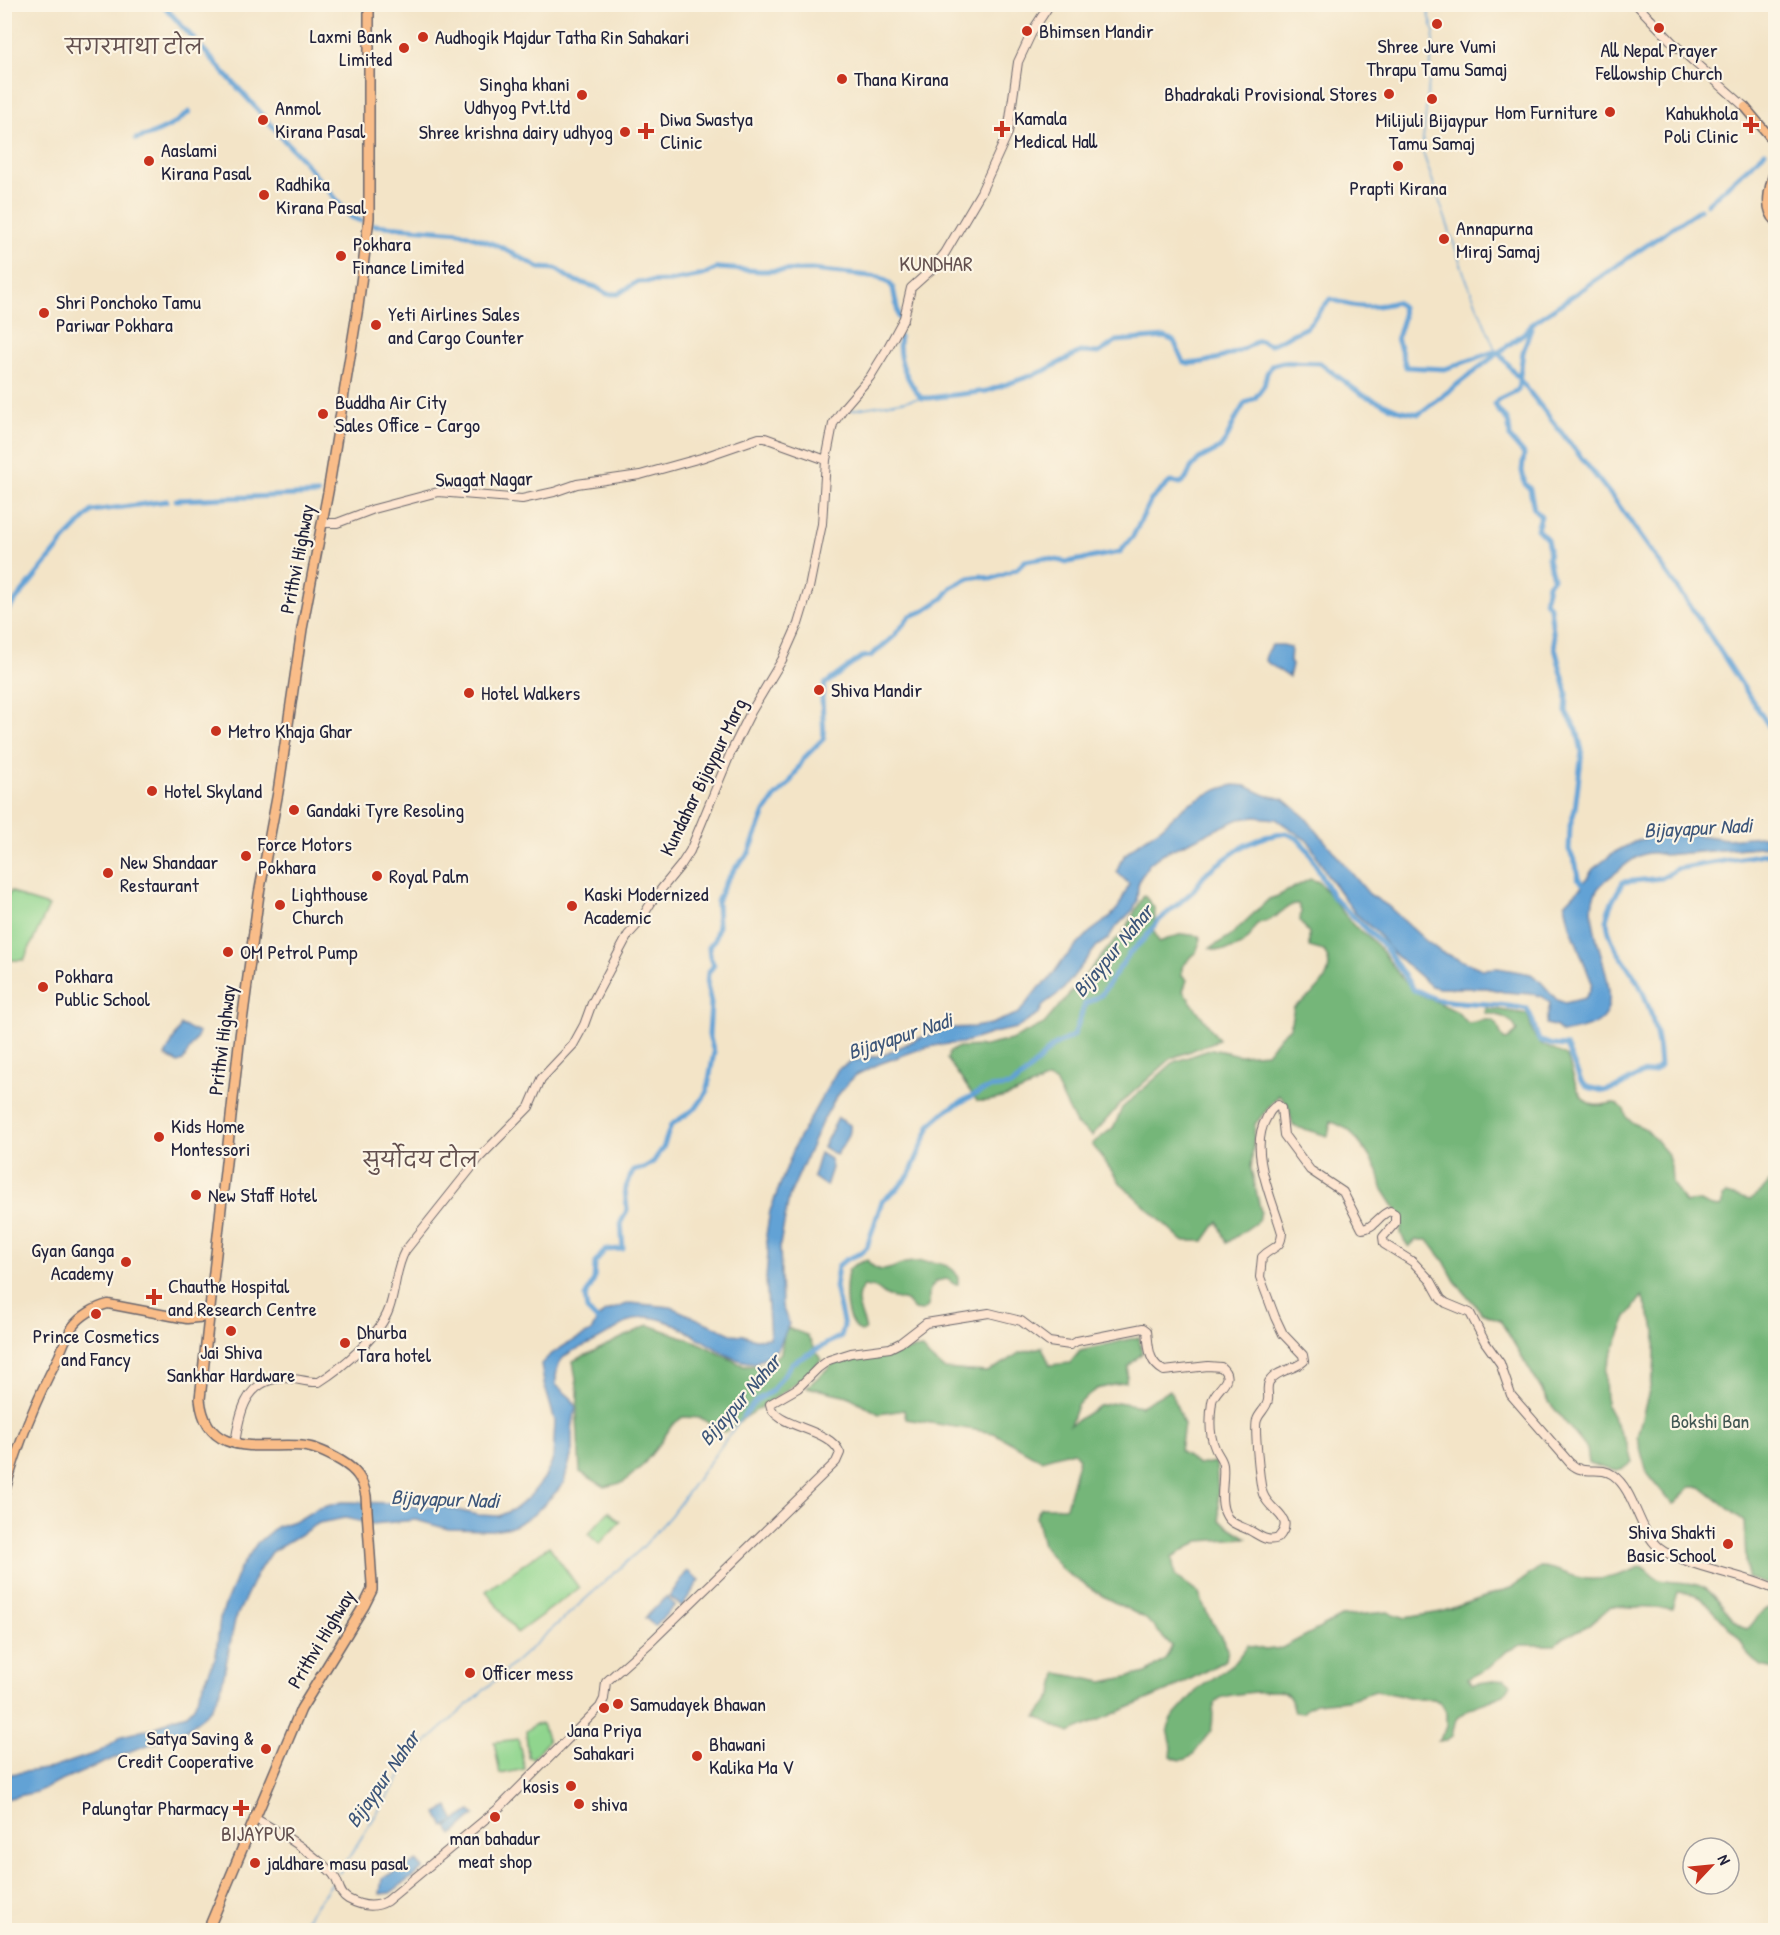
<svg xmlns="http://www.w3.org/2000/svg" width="1780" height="1935" font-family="'Patrick Hand','Playpen Sans Deva',sans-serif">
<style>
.green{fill:#90d58e;stroke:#597c64;stroke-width:1.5}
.forest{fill:#74b679;stroke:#4b6c5a;stroke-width:1.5}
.water{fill:#62a2d5;stroke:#426288;stroke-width:1.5}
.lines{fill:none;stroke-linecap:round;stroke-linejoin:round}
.stream{stroke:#62a2d5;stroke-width:1.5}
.canal{stroke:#62a2d5;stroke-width:5}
.secondary-casing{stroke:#6b666c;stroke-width:10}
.primary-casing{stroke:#6b666c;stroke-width:11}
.highway-casing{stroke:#6b666c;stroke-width:12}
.secondary{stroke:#fde5d0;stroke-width:8}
.primary{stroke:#f9bd89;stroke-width:8}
.highway{stroke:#f9bd89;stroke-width:9}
.poi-dot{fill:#c8321e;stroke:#fcf5e5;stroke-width:2}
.labels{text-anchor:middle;stroke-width:4.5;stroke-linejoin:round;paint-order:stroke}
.poi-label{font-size:20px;fill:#22223b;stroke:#fcf5e5;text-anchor:start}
.street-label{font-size:20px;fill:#22223b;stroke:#fcf5e5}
.park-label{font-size:20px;fill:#435854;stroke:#fcf5e5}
.neighbourhood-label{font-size:21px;fill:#63504f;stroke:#fcf5e5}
.water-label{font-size:21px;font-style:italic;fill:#3c5579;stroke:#fcf5e5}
</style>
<rect width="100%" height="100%" fill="#fcf5e5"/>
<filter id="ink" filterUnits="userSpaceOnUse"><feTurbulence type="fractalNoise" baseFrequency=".0167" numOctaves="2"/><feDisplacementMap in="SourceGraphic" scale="12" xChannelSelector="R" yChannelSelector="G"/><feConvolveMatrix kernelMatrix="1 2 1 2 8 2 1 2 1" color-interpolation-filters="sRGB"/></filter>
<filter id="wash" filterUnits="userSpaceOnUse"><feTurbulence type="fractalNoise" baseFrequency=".008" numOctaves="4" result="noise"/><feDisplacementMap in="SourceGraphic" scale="24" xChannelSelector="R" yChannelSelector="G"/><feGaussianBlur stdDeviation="1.35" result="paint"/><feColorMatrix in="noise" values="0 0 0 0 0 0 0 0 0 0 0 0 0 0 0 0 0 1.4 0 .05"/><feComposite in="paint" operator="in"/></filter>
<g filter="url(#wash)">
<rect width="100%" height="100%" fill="#f3e4c7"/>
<path class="green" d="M11 891 26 899 49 906 24 960H7L4 947 5 892 9 894Z
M609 1511 620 1522 599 1544 588 1534Z
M549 1546 579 1588 517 1633 486 1591Z
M542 1724 548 1741 533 1758 528 1757 526 1731 534 1725Z
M518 1739 525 1769 500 1774 494 1742Z"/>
<path class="forest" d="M1310 879 1319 882 1354 926 1367 935 1382 951 1402 979 1420 994 1456 1011 1468 1023C1477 1023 1492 1014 1498 1026 1501 1033 1499 1035 1505 1040L1509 1039 1517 1031C1512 1017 1498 1015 1485 1013L1486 1008 1527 1014C1532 1022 1530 1033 1538 1041 1548 1051 1560 1050 1567 1057 1573 1071 1575 1098 1591 1104 1599 1108 1607 1103 1615 1103L1624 1109 1627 1118 1633 1123 1646 1129 1667 1153 1671 1166 1672 1183 1685 1203C1707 1198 1703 1208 1719 1208L1722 1205V1197L1726 1194 1750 1200 1762 1191 1775 1176V1587L1747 1578 1744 1521 1701 1487H1690L1673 1505 1647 1473 1637 1437 1654 1372 1656 1331 1642 1296 1627 1317 1605 1370 1606 1405 1627 1444 1632 1462C1616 1476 1607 1469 1589 1463L1587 1449 1549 1402 1500 1320 1482 1313 1455 1281 1444 1261 1428 1240H1416L1409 1247C1401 1237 1399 1231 1402 1219L1382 1188 1378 1170 1365 1150 1349 1130 1331 1121 1328 1136 1293 1126 1288 1105 1279 1095 1255 1124 1251 1169 1261 1212 1258 1221 1227 1243 1218 1221 1204 1241H1183L1121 1184 1092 1144 1114 1127 1122 1108 1174 1062 1212 1049 1240 1055 1267 1053 1280 1036 1290 1027 1294 1007C1312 996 1340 975 1324 951L1309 947V933L1300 921 1301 911 1298 904C1286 904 1280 916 1269 920 1265 922 1260 921 1256 925 1253 929 1252 934 1249 938 1240 949 1223 953 1210 948L1230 936 1269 899 1278 896Z
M1144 895 1155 909 1154 931 1159 942 1182 934 1199 936 1201 939 1196 952 1182 967V975L1187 980 1183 991 1219 1040 1172 1058 1122 1102 1092 1136 1076 1124 1055 1082 1048 1079C1027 1088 1000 1103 977 1101L947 1059 950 1051 959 1047 985 1046 1011 1040 1044 1024 1114 941 1122 935Z
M867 1260C871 1266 875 1269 882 1270 891 1270 897 1265 905 1263 921 1260 961 1260 958 1284H954L947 1279 936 1281C934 1284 931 1287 930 1290 926 1301 935 1303 922 1311L914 1310 906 1301 886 1296 876 1288 864 1286C852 1298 861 1312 865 1326V1330L862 1332C842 1323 845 1288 848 1270L854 1265Z
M649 1325 697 1342 744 1366 764 1365 781 1353 785 1327 807 1335 821 1360C794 1390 757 1408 724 1432L701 1418 683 1417 672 1425 661 1442 642 1466 624 1482 605 1487 580 1472 577 1418 578 1392 573 1361Z
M1139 1337 1142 1353 1128 1367 1126 1382 1097 1389 1077 1405 1070 1425 1099 1406 1117 1402 1141 1406 1170 1390 1184 1424 1180 1451 1198 1465 1216 1462 1220 1521 1247 1538 1199 1541 1172 1557 1175 1576 1199 1594 1206 1611 1228 1649 1226 1660 1172 1689 1069 1733 1037 1717 1053 1694 1057 1673 1103 1682 1146 1673 1165 1660 1172 1646 1145 1618 1106 1598 1062 1570 1043 1545 1036 1516 1041 1507H1066L1079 1458 1073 1451 1041 1460 994 1433 906 1419 904 1410 879 1414 848 1396 807 1387 834 1363 921 1348 930 1358 944 1369 987 1372 1006 1362 1019 1353 1042 1347 1050 1365 1070 1363 1080 1351Z
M1641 1566C1649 1570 1651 1577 1660 1580 1676 1584 1692 1580 1706 1589 1723 1600 1727 1622 1747 1629 1758 1621 1758 1607 1775 1608V1669L1761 1666 1754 1661 1748 1655 1740 1640 1701 1597 1693 1594 1677 1592 1672 1609 1611 1606 1589 1625 1565 1637 1555 1645H1521L1507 1651 1489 1668 1467 1679 1472 1684 1505 1679 1511 1684C1504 1701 1486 1700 1471 1708 1466 1710 1461 1715 1456 1719L1452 1736 1446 1740 1438 1741 1447 1727V1714L1441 1703 1434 1699H1418L1376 1691 1347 1700 1316 1703 1308 1707 1303 1713 1295 1712C1293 1704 1291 1696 1283 1692 1276 1689 1225 1694 1219 1699 1209 1707 1215 1720 1211 1730 1209 1734 1205 1738 1203 1741 1194 1755 1187 1766 1171 1756L1172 1747 1168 1729 1170 1720 1198 1689 1233 1664 1248 1645 1265 1650 1282 1648 1343 1616 1388 1612 1406 1618 1441 1612 1513 1587 1540 1567C1555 1567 1566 1575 1581 1578 1599 1582 1626 1575 1641 1566Z"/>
<path class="water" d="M1272 645H1283L1291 647 1290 662 1292 665 1289 677 1265 661 1266 655Z
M1234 785 1246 786 1265 795 1284 799 1305 817 1369 894 1388 906 1425 940 1441 952 1482 969 1498 968 1531 974 1541 982 1557 1000 1565 1003 1585 998 1590 991 1592 983 1570 926 1565 904 1582 886 1593 869 1615 852 1638 840 1659 836 1690 834 1727 839 1770 835V846L1664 855C1660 854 1654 852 1650 853 1639 853 1626 864 1618 871 1610 877 1599 884 1595 894 1580 929 1631 999 1598 1022 1589 1028 1573 1031 1562 1033L1557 1027 1546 1024 1550 1003 1543 997 1533 994 1504 992 1487 988H1439L1431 986 1391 951 1377 933 1355 913 1328 876 1309 842 1276 819 1255 817 1239 819 1162 854 1149 864 1141 877 1138 885 1137 901 1133 910 1114 929 1108 939 1097 946 1062 991 1044 1004 1038 1015 1017 1028 993 1033 962 1043 939 1045 920 1049 879 1064 856 1075 847 1084 835 1099 821 1124 789 1197 780 1245 782 1306 789 1324 778 1349 755 1363C748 1362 740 1361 733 1358 709 1347 665 1310 638 1318 623 1322 604 1338 589 1344 565 1354 555 1357 556 1385L571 1398 576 1406 572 1430V1453L564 1482 558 1490 533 1515 512 1527 491 1530 448 1529 416 1520 372 1524 345 1518 319 1523 271 1552 256 1575 235 1620 221 1689 211 1708 205 1715 187 1729 172 1737 133 1750 36 1792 5 1799 4 1775 52 1768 99 1752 122 1736 157 1727 173 1718 187 1714 193 1708 216 1656 220 1618 239 1570 257 1543 276 1527 300 1519 316 1509 342 1502 399 1503 417 1507 440 1506 478 1515 499 1516 514 1509 530 1496 545 1477 553 1459 555 1421 544 1383 541 1364 550 1355 567 1344 591 1332 597 1319 605 1312 630 1303 671 1307 731 1334 743 1335 755 1339 770 1338 766 1279 768 1253 766 1235 770 1211 796 1143 838 1069 852 1061 886 1054 917 1039 951 1028 974 1027 991 1024 1019 1013 1039 987 1048 981 1062 961 1090 932 1109 918 1118 908 1129 884 1117 872C1120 851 1146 839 1162 827 1168 822 1173 816 1179 811 1192 800 1218 788 1234 785Z
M181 1025 199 1033 183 1061 178 1063 165 1056Z
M838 1118 850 1125C852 1136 842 1146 836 1155L823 1147Z
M820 1153 830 1159 832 1168 826 1186 813 1177Z
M687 1571 700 1580 682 1606 669 1597Z
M666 1597 675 1605 655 1626 645 1618Z
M448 1807 455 1821 471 1811 475 1815 453 1835 447 1827 454 1822 444 1827 437 1813Z
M417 1861 423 1869 390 1893 380 1894 382 1878Z"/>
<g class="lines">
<path class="stream" d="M1426 4 1434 32 1422 150 1465 276 1497 354
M846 411 921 398
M339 1873 401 1775 421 1747 642 1548 671 1515 743 1416
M298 1930 332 1883"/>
<path class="canal" d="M162 4 277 131
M281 137 302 159
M136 139C156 134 174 126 189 112
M305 163 351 217 361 221
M1707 204 1765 152
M373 225 460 232 499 246 540 268 556 269 572 280 596 287 607 294H618L637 282 670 281 703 275 718 268 761 271 812 270 879 277 889 283 893 288 899 318
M1531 328 1523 352 1518 390 1499 399 1495 404C1504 424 1509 409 1510 438L1524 454 1522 471 1525 484 1530 489 1534 509 1541 516 1537 529 1547 539 1549 549 1548 558 1553 578 1548 584 1545 601 1550 607 1555 648 1567 693 1566 712 1577 730 1582 751 1575 809 1570 826 1569 850 1576 864 1578 878 1586 887
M900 337C896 358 908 381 921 398H929L987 391 1044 371 1080 352 1099 353 1116 341 1165 337 1174 341 1184 363C1205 365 1241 353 1258 340L1270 345 1307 327 1330 299C1335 300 1339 302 1344 303 1360 308 1380 307 1396 302L1402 307 1403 318 1397 338 1406 367 1445 369 1493 352 1497 354
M1498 352 1617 503 1696 614 1776 737
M176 500 318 494
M4 615 68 536 92 511 167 501
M600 1323 587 1310 585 1297 594 1280 595 1263 605 1250 623 1249 621 1222 627 1210 625 1190 633 1170 644 1168 653 1162 663 1148 671 1125 696 1108 707 1092 714 1052 709 1035 711 1003 707 985 708 973 714 965 710 957 709 946 714 941 718 926 717 902 724 885 736 867 749 853 765 812 776 796 789 784 804 758 824 738 822 698 825 684 862 657 871 656 893 637 910 616 924 611 943 598 952 587 969 578 981 576 991 579 999 576 1017 569 1025 561 1043 558 1068 562 1120 552 1133 536 1151 500 1170 482 1181 483 1186 479 1191 468 1199 459 1220 448 1226 440 1236 418 1245 403 1255 398 1264 386 1267 373 1272 365 1283 362 1320 363 1361 394 1398 410 1419 414 1524 333 1534 322 1700 209
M743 1416 757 1400 772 1391 792 1363 841 1336 844 1326 835 1287 838 1266 845 1260 859 1254 867 1247 882 1201 899 1187 910 1174 931 1124 947 1110 970 1097 989 1088 1010 1086 1025 1075 1052 1047 1074 1035 1085 1004 1101 995 1129 954 1145 938 1158 921 1192 892 1207 872 1243 846 1265 837 1286 833 1297 838 1308 850 1332 896 1384 946 1414 990C1424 992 1431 999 1440 1000 1469 1004 1498 1003 1527 1009 1534 1019 1534 1029 1539 1040L1552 1045 1566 1046 1581 1081 1587 1087 1604 1091 1618 1087 1641 1074 1653 1072 1660 1066C1659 1038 1652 1011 1640 986 1629 964 1608 946 1607 920 1607 908 1617 893 1623 882L1662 878 1676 869 1776 852"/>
</g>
</g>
<g filter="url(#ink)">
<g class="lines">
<defs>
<path id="secondary" d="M1636 4 1675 45 1745 107
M322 523H337L374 509 438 492 522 499 554 492 577 484 640 475 701 458 759 438H765L826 460
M235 1444C239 1415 245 1381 281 1378 294 1377 306 1383 319 1382 342 1368 380 1335 389 1309 396 1290 395 1269 405 1251L480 1157 529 1107 541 1079 573 1045 584 1025 592 1003 628 935 638 924 654 898 681 865 690 851 731 752 751 712 782 660 798 624 809 588 817 548 822 524 826 460 833 424 845 406 870 377 886 351 904 318 911 288 931 270 945 253 981 192 1008 133 1018 62 1033 30 1050 4
M254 1818C282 1833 309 1850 331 1872 340 1880 337 1893 348 1899 361 1906 374 1909 387 1901L500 1807 600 1707 604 1699 606 1682 652 1641 836 1462 840 1453C830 1427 773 1428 770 1404L798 1388 818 1368 829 1360 851 1353 890 1348 900 1343 926 1323 989 1313 1021 1321 1049 1342 1070 1345 1077 1341 1143 1328 1147 1331C1149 1348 1148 1362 1164 1371L1208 1366 1221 1367C1237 1381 1214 1388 1212 1402 1210 1416 1209 1435 1215 1448 1217 1454 1222 1458 1223 1465 1225 1480 1218 1501 1226 1515 1230 1524 1241 1526 1249 1530 1259 1535 1267 1543 1278 1538 1297 1517 1270 1513 1263 1494 1260 1486 1254 1427 1257 1420 1259 1413 1267 1408 1268 1400 1269 1394 1266 1388 1269 1382 1276 1370 1295 1370 1304 1361L1303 1355 1283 1334 1275 1317 1260 1277 1262 1257C1272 1246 1281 1250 1282 1233 1273 1201 1248 1150 1266 1119 1269 1113 1271 1108 1278 1105L1281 1108 1284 1135 1310 1170 1343 1192 1362 1229C1374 1229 1379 1214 1390 1211L1395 1214V1223L1383 1237 1384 1244 1413 1262 1431 1281 1441 1299 1446 1303 1470 1313 1485 1342 1500 1363 1511 1395 1570 1463C1585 1477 1599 1465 1613 1475 1635 1491 1638 1530 1659 1548 1666 1554 1675 1557 1684 1560 1714 1572 1747 1576 1776 1590"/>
<path id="primary" d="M1745 107 1776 144
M1776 165C1771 182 1761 208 1776 221
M4 1495C17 1447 36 1399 59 1356 63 1346 67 1335 73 1326 81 1316 95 1307 108 1304L187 1319 208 1317"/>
<path id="highway" d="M208 1930 301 1709 364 1606 372 1590V1584L366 1496C363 1479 356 1470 341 1461 329 1454 316 1447 302 1446 260 1443 206 1459 200 1399L239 1044 259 894 278 792 302 629 328 492 358 307 369 218V4"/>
</defs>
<use href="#secondary" class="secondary-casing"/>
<use href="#primary" class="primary-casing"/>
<use href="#highway" class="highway-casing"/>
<use href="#secondary" class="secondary"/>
<use href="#primary" class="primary"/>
<use href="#highway" class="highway"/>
</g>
</g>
<g class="poi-dot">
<circle cx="1437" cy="24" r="6"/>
<circle cx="1659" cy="28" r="6"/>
<circle cx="1027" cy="31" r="6"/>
<circle cx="423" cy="37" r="6"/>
<circle cx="404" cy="48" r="6"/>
<circle cx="842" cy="79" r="6"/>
<circle cx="1389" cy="94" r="6"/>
<circle cx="582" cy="95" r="6"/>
<circle cx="1432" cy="99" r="6"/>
<circle cx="1610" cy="112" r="6"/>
<circle cx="263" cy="120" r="6"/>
<path d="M1748 116h6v6h6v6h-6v6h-6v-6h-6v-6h6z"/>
<path d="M999 120h6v6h6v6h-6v6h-6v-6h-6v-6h6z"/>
<path d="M643 122h6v6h6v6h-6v6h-6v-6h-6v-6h6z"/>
<circle cx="625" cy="132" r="6"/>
<circle cx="149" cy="161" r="6"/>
<circle cx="1398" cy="166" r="6"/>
<circle cx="264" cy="195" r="6"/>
<circle cx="1444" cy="239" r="6"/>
<circle cx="341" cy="256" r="6"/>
<circle cx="44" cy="313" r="6"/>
<circle cx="376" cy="325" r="6"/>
<circle cx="323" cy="414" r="6"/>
<circle cx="819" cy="690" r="6"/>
<circle cx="469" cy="693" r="6"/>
<circle cx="216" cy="731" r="6"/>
<circle cx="152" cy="791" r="6"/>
<circle cx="294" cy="810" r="6"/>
<circle cx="246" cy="856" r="6"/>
<circle cx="108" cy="873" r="6"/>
<circle cx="377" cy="876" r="6"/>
<circle cx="280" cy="905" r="6"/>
<circle cx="572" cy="906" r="6"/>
<circle cx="228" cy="952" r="6"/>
<circle cx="43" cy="987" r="6"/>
<circle cx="159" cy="1137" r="6"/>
<circle cx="196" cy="1195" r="6"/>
<circle cx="126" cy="1262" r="6"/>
<path d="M151 1288h6v6h6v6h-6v6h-6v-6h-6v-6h6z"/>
<circle cx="96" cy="1314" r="6"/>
<circle cx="231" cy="1331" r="6"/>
<circle cx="345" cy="1343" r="6"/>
<circle cx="1728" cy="1544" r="6"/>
<circle cx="470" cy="1673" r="6"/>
<circle cx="618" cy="1704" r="6"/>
<circle cx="604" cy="1708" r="6"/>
<circle cx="266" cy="1749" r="6"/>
<circle cx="697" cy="1756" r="6"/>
<circle cx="571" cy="1786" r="6"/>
<circle cx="579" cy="1804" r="6"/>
<path d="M238 1799h6v6h6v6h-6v6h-6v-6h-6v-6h6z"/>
<circle cx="495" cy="1817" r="6"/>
<circle cx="255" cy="1863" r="6"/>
</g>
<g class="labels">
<g class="poi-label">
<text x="1039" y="38">Bhimsen Mandir</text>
<text x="392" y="43" text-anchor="end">Laxmi Bank<tspan x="392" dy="23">Limited</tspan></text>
<text x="435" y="44">Audhogik Majdur Tatha Rin Sahakari</text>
<text x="1437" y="53" text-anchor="middle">Shree Jure Vumi<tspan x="1437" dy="23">Thrapu Tamu Samaj</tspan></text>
<text x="1659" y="57" text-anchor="middle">All Nepal Prayer<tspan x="1659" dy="23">Fellowship Church</tspan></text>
<text x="854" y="86">Thana Kirana</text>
<text x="570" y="91" text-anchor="end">Singha khani<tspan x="570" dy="23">Udhyog Pvt.ltd</tspan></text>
<text x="1377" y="101" text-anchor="end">Bhadrakali Provisional Stores</text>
<text x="275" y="115">Anmol<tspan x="275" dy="23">Kirana Pasal</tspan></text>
<text x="1598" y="119" text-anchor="end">Hom Furniture</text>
<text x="1738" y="120" text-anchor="end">Kahukhola<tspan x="1738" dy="23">Poli Clinic</tspan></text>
<text x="1014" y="125">Kamala<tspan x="1014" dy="23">Medical Hall</tspan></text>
<text x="660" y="126">Diwa Swastya<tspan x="660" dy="23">Clinic</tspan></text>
<text x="1432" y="127" text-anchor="middle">Milijuli Bijaypur<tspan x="1432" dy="23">Tamu Samaj</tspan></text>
<text x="613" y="139" text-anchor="end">Shree krishna dairy udhyog</text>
<text x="161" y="157">Aaslami<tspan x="161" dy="23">Kirana Pasal</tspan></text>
<text x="276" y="191">Radhika<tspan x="276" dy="23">Kirana Pasal</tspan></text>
<text x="1398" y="195" text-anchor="middle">Prapti Kirana</text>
<text x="1456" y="235">Annapurna<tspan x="1456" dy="23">Miraj Samaj</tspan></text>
<text x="353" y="251">Pokhara<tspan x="353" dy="23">Finance Limited</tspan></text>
<text x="56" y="309">Shri Ponchoko Tamu<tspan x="56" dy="23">Pariwar Pokhara</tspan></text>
<text x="388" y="321">Yeti Airlines Sales<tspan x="388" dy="23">and Cargo Counter</tspan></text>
<text x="335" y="409">Buddha Air City<tspan x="335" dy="23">Sales Office - Cargo</tspan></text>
<text x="831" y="697">Shiva Mandir</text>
<text x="481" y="700">Hotel Walkers</text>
<text x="228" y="738">Metro Khaja Ghar</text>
<text x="164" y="798">Hotel Skyland</text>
<text x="306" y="817">Gandaki Tyre Resoling</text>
<text x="258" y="851">Force Motors<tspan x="258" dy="23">Pokhara</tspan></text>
<text x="120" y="869">New Shandaar<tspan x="120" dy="23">Restaurant</tspan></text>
<text x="389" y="883">Royal Palm</text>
<text x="292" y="901">Lighthouse<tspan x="292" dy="23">Church</tspan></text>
<text x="584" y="901">Kaski Modernized<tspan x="584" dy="23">Academic</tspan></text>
<text x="240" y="959">OM Petrol Pump</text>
<text x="55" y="983">Pokhara<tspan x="55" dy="23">Public School</tspan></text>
<text x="171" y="1133">Kids Home<tspan x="171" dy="23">Montessori</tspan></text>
<text x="208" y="1202">New Staff Hotel</text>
<text x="114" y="1257" text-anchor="end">Gyan Ganga<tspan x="114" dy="23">Academy</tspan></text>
<text x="168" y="1293">Chauthe Hospital<tspan x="168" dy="23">and Research Centre</tspan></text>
<text x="357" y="1339">Dhurba<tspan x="357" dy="23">Tara hotel</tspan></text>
<text x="96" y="1343" text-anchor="middle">Prince Cosmetics<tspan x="96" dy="23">and Fancy</tspan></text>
<text x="231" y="1359" text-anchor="middle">Jai Shiva<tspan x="231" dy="23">Sankhar Hardware</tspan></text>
<text x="1716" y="1539" text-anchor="end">Shiva Shakti<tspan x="1716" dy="23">Basic School</tspan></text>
<text x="482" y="1680">Officer mess</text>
<text x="630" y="1711">Samudayek Bhawan</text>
<text x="604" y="1737" text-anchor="middle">Jana Priya<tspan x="604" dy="23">Sahakari</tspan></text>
<text x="254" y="1745" text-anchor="end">Satya Saving &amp;<tspan x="254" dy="23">Credit Cooperative</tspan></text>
<text x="709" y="1751">Bhawani<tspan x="709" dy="23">Kalika Ma V</tspan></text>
<text x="559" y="1793" text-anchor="end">kosis</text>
<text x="591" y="1811">shiva</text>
<text x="229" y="1815" text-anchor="end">Palungtar Pharmacy</text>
<text x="495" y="1845" text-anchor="middle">man bahadur<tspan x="495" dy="23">meat shop</tspan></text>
<text x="267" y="1870">jaldhare masu pasal</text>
</g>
<g class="street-label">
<text transform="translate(484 479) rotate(-1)" y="7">Swagat Nagar</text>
<text transform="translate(297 559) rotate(-79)" y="7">Prithvi Highway</text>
<text transform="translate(703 777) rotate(-64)" y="7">Kundahar Bijaypur Marg</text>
<text transform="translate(222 1040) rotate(-83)" y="7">Prithvi Highway</text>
<text transform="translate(321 1639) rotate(-59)" y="7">Prithvi Highway</text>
</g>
<g class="park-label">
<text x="1710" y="1428">Bokshi Ban</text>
</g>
<g class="neighbourhood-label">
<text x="134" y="54">सगरमाथा टोल</text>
<text x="936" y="271">KUNDHAR</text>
<text x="420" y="1167">सुर्योदय टोल</text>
<text x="258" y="1841">BIJAYPUR</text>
</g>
<g class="water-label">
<text transform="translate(1698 828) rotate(-3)" y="7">Bijayapur Nadi</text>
<text transform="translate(1113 951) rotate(-50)" y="7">Bijaypur Nahar</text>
<text transform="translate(900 1036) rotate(-18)" y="7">Bijayapur Nadi</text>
<text transform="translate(740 1400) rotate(-49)" y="7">Bijaypur Nahar</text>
<text transform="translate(445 1499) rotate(2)" y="7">Bijayapur Nadi</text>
<text transform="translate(383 1779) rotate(-55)" y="7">Bijaypur Nahar</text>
</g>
</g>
<rect width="1780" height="1935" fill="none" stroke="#fcf5e5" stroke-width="24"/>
<g transform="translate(1711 1866) rotate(64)"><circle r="28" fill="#fcf5e5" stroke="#a5a1a1" stroke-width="1.5"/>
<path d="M0-4.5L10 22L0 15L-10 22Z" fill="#c8321e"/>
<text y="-9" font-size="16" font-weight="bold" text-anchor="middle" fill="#22223b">N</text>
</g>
</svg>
